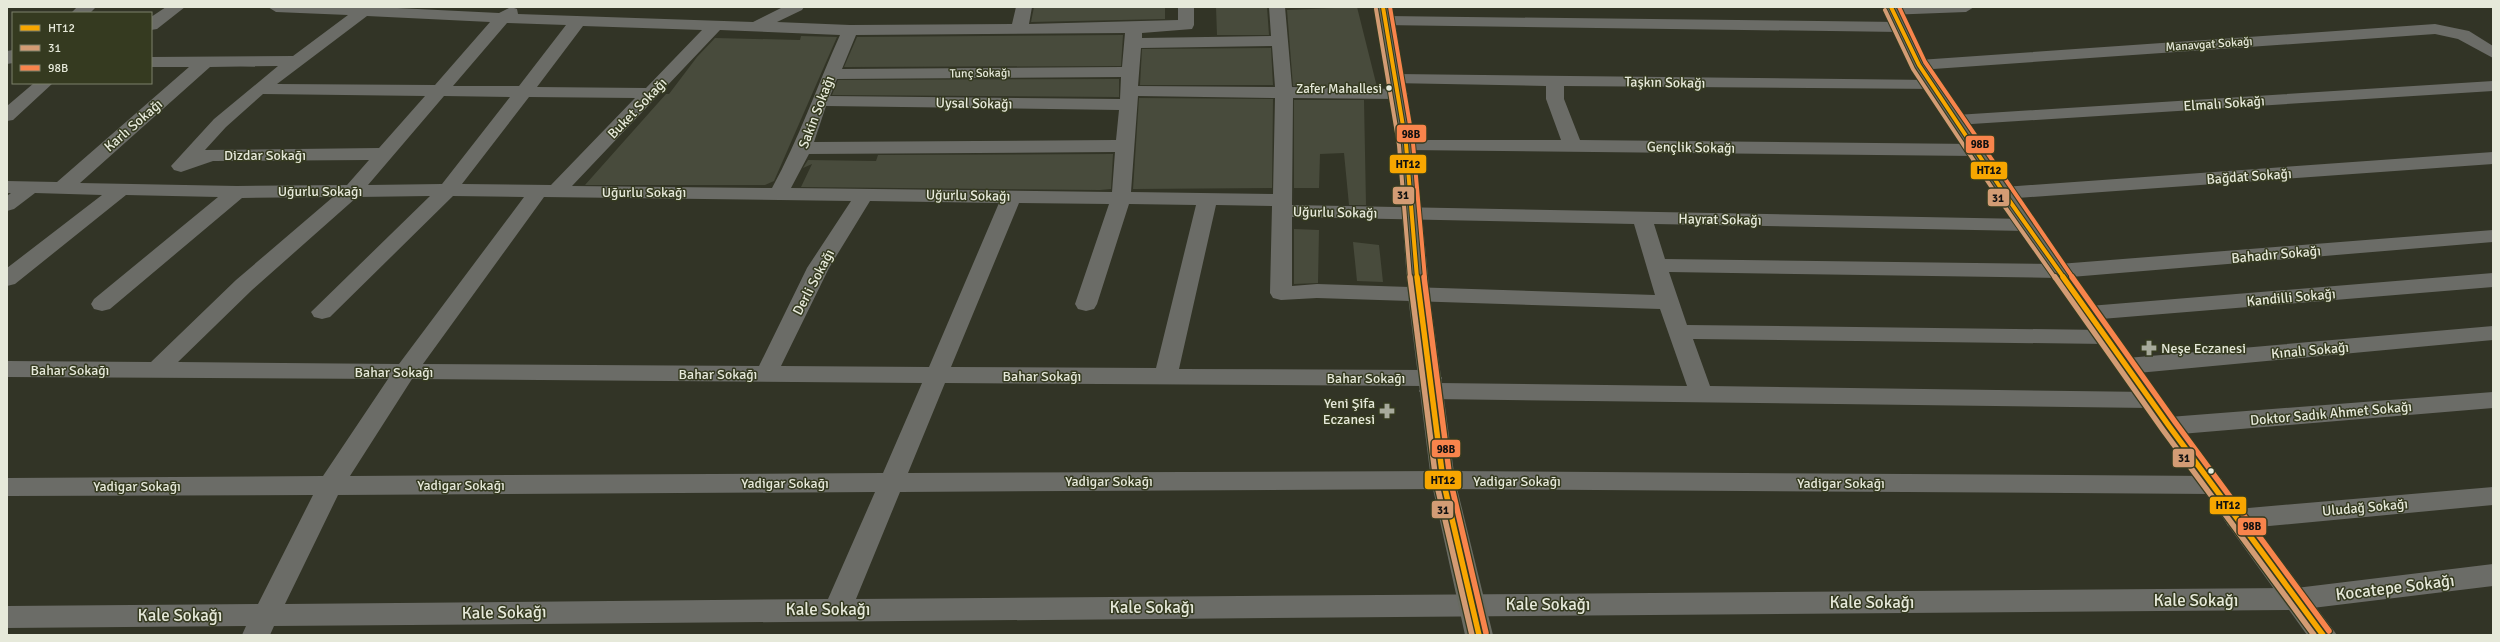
<svg xmlns="http://www.w3.org/2000/svg" width="2500" height="642" font-family="Signika,sans-serif">
<style>
.building{fill:#484b3c}
.lines{fill:none;stroke-linecap:round;stroke-linejoin:round}
.minor{fill:#6b6c67;fill-rule:evenodd}
.major{fill:#696b62;fill-rule:evenodd}
.bus-1-far1-casing{stroke:#353a20;stroke-width:6}
.bus-1-casing{stroke:#353a20;stroke-width:8}
.bus-2-far1-casing{stroke:#353a20;stroke-width:6}
.bus-2-casing{stroke:#353a20;stroke-width:8}
.bus-3-far1-casing{stroke:#353a20;stroke-width:6}
.bus-3-casing{stroke:#353a20;stroke-width:8}
.bus-1-far1{stroke:#f7a600;stroke-width:4}
.bus-1{stroke:#f7a600;stroke-width:5.5}
.bus-2-far1{stroke:#d39c74;stroke-width:4}
.bus-2{stroke:#d39c74;stroke-width:5.5}
.bus-3-far1{stroke:#f8844c;stroke-width:4}
.bus-3{stroke:#f8844c;stroke-width:5.5}
.bus-dot{fill:#e6e9da;stroke:#353a20;stroke-width:1.5}
.labels{text-anchor:middle;stroke-width:3;stroke-linejoin:round;paint-order:stroke}
.far-street-label{font-size:12px;fill:#e6e9da;stroke:#353a20}
.bus-label{font-size:13px;fill:#e6e9da;stroke:#353a20;text-anchor:end}
.street-label{font-size:14px;fill:#e6e9da;stroke:#353a20}
.poi-label{font-size:14px;fill:#e6e9da;stroke:#353a20;text-anchor:start}
.near-street-label{font-size:17px;fill:#e6e9da;stroke:#353a20}
.line-badge{stroke:#353a20;stroke-width:1.5}
.pale-badge-label{font-size:11px;text-anchor:middle;font-weight:bold;fill:#111}
</style>
<rect width="100%" height="100%" fill="#323426"/>
<path class="building" d="M1034 7H1165V19L1031 22Z
M1216 7H1267L1269 35H1217Z
M1357 7 1377 87 1293 86 1287 10Z
M1123 35 1121 66 844 67 857 37Z
M801 36 837 37 774 181 765 185H585L666 94H669L697 57 715 38 800 40Z
M1271 48 1273 85H1140L1142 49Z
M1119 79V97L832 95 838 80Z
M1139 98 1273 99 1272 188 1133 189Z
M1294 100H1364L1366 205H1349L1344 153 1320 154 1319 188H1294Z
M1113 154 1111 189 1100 190 801 187 812 164 803 168 808 160 876 161 878 155Z
M1294 229 1319 230 1318 283 1294 284Z
M1353 242 1379 245 1383 282 1357 281Z"/>
<g class="lines">
<path class="minor" d="M77 7H96L90 13H71Z
M166 7H185L157 29 151 30V17Z
M268 7H377L499 13 511 7 517 9 518 14 753 22 783 7H804L802 10 777 22 850 25 1012 24 1016 7H1032L1029 24 1178 20V7H1194V25L1192 29 1142 33V38L1271 36 1269 7H1285L1292 87 1399 89 1405 90 1408 94 1405 98 1399 99 1293 98 1292 205 2027 219 2034 221 2037 225 2034 229 2027 231 1654 224 1665 259 2059 264 2493 230V242L2059 278 1669 272 1687 325 2106 330 2114 332 2117 337 2114 342 2106 344 1693 339 1710 386 2150 392 2158 394 2162 400 2158 406 2150 408 1431 399 1423 397 1419 391 1422 386 945 383 908 473 1443 471 2212 476 2221 478 2225 485 2221 492 2212 494 1443 489 900 492 856 599 2296 588 2493 564V586L2296 610 274 626 270 635H242L246 626 7 628V606L258 604 313 495 7 496V478L323 476 388 379 7 377V361L151 362 236 280 333 197 242 198 110 309 102 311 94 309 91 304 94 299 218 197 126 195 15 284 7 286V268L102 195 35 193 14 209 7 211V196L11 193H7V181L57 182 189 67H151V57L293 56 348 15 276 12ZM367 16 490 22 435 85 277 84ZM507 23 566 25 519 86H453ZM583 26 702 30 646 88 537 87ZM720 30 840 35C817 86 799 139 772 188L572 186ZM1125 33 1122 67 842 69 856 35ZM1272 46 1275 87 1138 86 1141 48ZM278 66 214 119 171 166 174 170 181 172 213 161 369 160 347 185 237 186 80 183 210 67ZM1121 77 1120 99 830 96 837 79ZM263 94 425 96 379 148 205 150 226 127ZM444 96 510 97 442 184 368 185ZM1138 96 1275 98 1273 194 1131 192ZM529 97 635 98 551 185 462 184ZM826 106 1119 110 1116 140 814 142ZM1115 152 1112 192 791 188 809 154ZM430 196 311 312 314 317 322 319 330 317 453 196 524 197 399 364 178 362 252 290 357 197ZM544 197 851 201 807 268 759 366 423 364ZM870 201 999 203 929 367 781 366 829 268ZM1019 203 1109 204 1075 304 1078 309 1086 311 1094 309 1097 304 1129 204 1196 205 1156 368 951 367ZM1216 205 1272 206 1270 293 1273 298 1281 300 1317 298 1660 309 1687 386 1439 383 1442 378 1438 372 1430 370 1179 369ZM1292 217 1634 224 1655 295 1317 284 1292 286ZM412 379 922 383 883 473 350 476ZM875 492 828 599 285 604 338 495Z
M1894 7H1974L1966 12 1887 15 1885 12 1887 9Z
M1387 16 1900 22 1906 23 1908 27 1906 31 1900 32 1381 25 1379 21 1381 17Z
M2435 24 2469 31 2493 46V58L2458 39 2435 34 1919 70 1913 69 1910 65 1913 61 1919 60Z
M13 50V63L7 64V51Z
M1397 74 1933 80 1939 81 1942 85 1939 89 1564 86V99L1580 140 1975 144 1982 146 1984 150 1982 154 1975 156 1406 150 1399 148 1397 144 1399 140H1561L1546 99V86L1391 83 1388 79 1391 75Z
M2493 81V91L1956 125 1950 124 1947 120 1950 116 1956 115Z
M34 83H53L13 120 7 121V106Z
M2493 152V164L2004 199 1997 197 1994 193 1997 189 2004 187Z
M2493 273V287L2089 320 2081 318 2078 313 2081 308 2089 306Z
M2493 326V340L2127 374 2119 371 2116 366 2119 361 2127 358Z
M2493 392V408L2169 435 2161 432 2157 426 2161 420 2169 417Z
M2493 487V505L2237 529 2228 526 2224 519 2228 512 2237 509Z"/>
<path class="major" d="M1375 7H1391L1395 21 1415 144 1430 296 1455 480 1493 635H1465L1431 480 1408 296 1397 144Z
M1883 7H1899L1928 65 2012 190 2177 420 2337 635H2307L2161 432 1994 193 1910 65Z"/>
<defs>
<path id="bus-1-far1" d="M1383 7 1406 144 1417 278
M1891 7 1919 65 2004 193 2064 278"/>
<path id="bus-1" d="M1417 277 1443 480 1479 635
M2063 277 2169 426 2323 635"/>
<path id="bus-2-far1" d="M1376 9 1399 145 1410 278
M1885 10 1913 69 1998 197 2055 278"/>
<path id="bus-2" d="M1410 277 1436 481 1472 635
M2055 277 2163 430 2314 635"/>
<path id="bus-3-far1" d="M1390 7 1413 143 1425 278
M1899 7 1925 62 2073 278"/>
<path id="bus-3" d="M1424 277 1450 479 1486 633
M2072 277 2175 422 2329 631"/>
</defs>
<use href="#bus-1-far1" class="bus-1-far1-casing"/>
<use href="#bus-1" class="bus-1-casing"/>
<use href="#bus-2-far1" class="bus-2-far1-casing"/>
<use href="#bus-2" class="bus-2-casing"/>
<use href="#bus-3-far1" class="bus-3-far1-casing"/>
<use href="#bus-3" class="bus-3-casing"/>
<use href="#bus-1-far1" class="bus-1-far1"/>
<use href="#bus-1" class="bus-1"/>
<use href="#bus-2-far1" class="bus-2-far1"/>
<use href="#bus-2" class="bus-2"/>
<use href="#bus-3-far1" class="bus-3-far1"/>
<use href="#bus-3" class="bus-3"/>
</g>
<defs>
<symbol id="pharmacy-bare" viewBox="-9 -9 18 18"><path d="M-2-6h4v4h4v4h-4v4h-4v-4h-4v-4h4Z" fill="#a7aa9b" stroke="#353a20" stroke-width="2.5" paint-order="stroke"/></symbol>
</defs>
<g fill-rule="evenodd">
<use href="#pharmacy-bare" x="2138" y="337" width="22" height="22"/>
<use href="#pharmacy-bare" x="1376" y="400" width="22" height="22"/>
</g>
<g class="bus-dot">
<circle cx="1389" cy="88" r="3.5"/>
<circle cx="2211" cy="471" r="3.5"/>
</g>
<g class="labels">
<g class="far-street-label">
<text transform="translate(2209 44) rotate(-4)" y="4">Manavgat Sokağı</text>
<text transform="translate(980 73) rotate(-1)" y="4">Tunç Sokağı</text>
</g>
<g class="bus-label">
<text x="1382" y="93">Zafer Mahallesi</text>
</g>
<g class="street-label">
<text transform="translate(1665 82) rotate(1)" y="5">Taşkın Sokağı</text>
<text transform="translate(974 103) rotate(1)" y="5">Uysal Sokağı</text>
<text transform="translate(2224 103) rotate(-4)" y="5">Elmalı Sokağı</text>
<text transform="translate(637 108) rotate(-46)" y="5">Buket Sokağı</text>
<text transform="translate(816 112) rotate(-69)" y="5">Sakin Sokağı</text>
<text transform="translate(133 125) rotate(-41)" y="5">Karlı Sokağı</text>
<text transform="translate(1691 147) rotate(1)" y="5">Gençlik Sokağı</text>
<text x="265" y="160">Dizdar Sokağı</text>
<text transform="translate(2249 176) rotate(-4)" y="5">Bağdat Sokağı</text>
<text x="320" y="196">Uğurlu Sokağı</text>
<text x="644" y="197">Uğurlu Sokağı</text>
<text transform="translate(968 195) rotate(1)" y="5">Uğurlu Sokağı</text>
<text transform="translate(1335 212) rotate(1)" y="5">Uğurlu Sokağı</text>
<text transform="translate(1720 219) rotate(1)" y="5">Hayrat Sokağı</text>
<text transform="translate(2276 254) rotate(-5)" y="5">Bahadır Sokağı</text>
<text transform="translate(813 282) rotate(-62)" y="5">Derli Sokağı</text>
<text transform="translate(2291 297) rotate(-5)" y="5">Kandilli Sokağı</text>
<text transform="translate(2310 350) rotate(-5)" y="5">Kınalı Sokağı</text>
<text x="70" y="375">Bahar Sokağı</text>
<text x="394" y="377">Bahar Sokağı</text>
<text x="718" y="379">Bahar Sokağı</text>
<text x="1042" y="381">Bahar Sokağı</text>
<text x="1366" y="383">Bahar Sokağı</text>
<text transform="translate(2331 413) rotate(-5)" y="5">Doktor Sadık Ahmet Sokağı</text>
<text x="1109" y="486">Yadigar Sokağı</text>
<text x="1517" y="486">Yadigar Sokağı</text>
<text x="785" y="488">Yadigar Sokağı</text>
<text x="1841" y="488">Yadigar Sokağı</text>
<text x="461" y="490">Yadigar Sokağı</text>
<text x="137" y="491">Yadigar Sokağı</text>
<text transform="translate(2365 507) rotate(-5)" y="5">Uludağ Sokağı</text>
</g>
<g class="poi-label">
<text x="2161" y="353">Neşe Eczanesi</text>
<text x="1375" y="408" text-anchor="end">Yeni Şifa<tspan x="1375" dy="16">Eczanesi</tspan></text>
</g>
<g class="near-street-label">
<text transform="translate(2395 587) rotate(-7)" y="6">Kocatepe Sokağı</text>
<text x="2196" y="606">Kale Sokağı</text>
<text x="1872" y="608">Kale Sokağı</text>
<text x="1548" y="610">Kale Sokağı</text>
<text x="1152" y="613">Kale Sokağı</text>
<text x="828" y="615">Kale Sokağı</text>
<text transform="translate(504 612) rotate(-1)" y="6">Kale Sokağı</text>
<text x="180" y="621">Kale Sokağı</text>
</g>
</g>
<g class="line-badge">
<rect x="1396" y="124" width="31" height="19" rx="4" fill="#f8844c"/>
<rect x="1965" y="135" width="30" height="19" rx="4" fill="#f8844c"/>
<rect x="1389" y="154" width="38" height="20" rx="4" fill="#f7a600"/>
<rect x="1970" y="161" width="38" height="19" rx="4" fill="#f7a600"/>
<rect x="1392" y="186" width="23" height="19" rx="4" fill="#d39c74"/>
<rect x="1987" y="188" width="23" height="19" rx="4" fill="#d39c74"/>
<rect x="1431" y="439" width="30" height="19" rx="4" fill="#f8844c"/>
<rect x="2172" y="448" width="23" height="20" rx="4" fill="#d39c74"/>
<rect x="1424" y="470" width="38" height="20" rx="4" fill="#f7a600"/>
<rect x="2209" y="496" width="38" height="19" rx="4" fill="#f7a600"/>
<rect x="1431" y="500" width="23" height="19" rx="4" fill="#d39c74"/>
<rect x="2237" y="517" width="30" height="19" rx="4" fill="#f8844c"/>
</g>
<g class="pale-badge-label">
<text x="1411" y="138">98B</text>
<text x="1980" y="148">98B</text>
<text x="1408" y="168">HT12</text>
<text x="1989" y="174">HT12</text>
<text x="1403" y="199">31</text>
<text x="1998" y="202">31</text>
<text x="1446" y="453">98B</text>
<text x="2184" y="462">31</text>
<text x="1443" y="484">HT12</text>
<text x="2228" y="509">HT12</text>
<text x="1443" y="514">31</text>
<text x="2252" y="530">98B</text>
</g>
<rect width="2500" height="642" fill="none" stroke="#e6e9da" stroke-width="16"/>
<rect x="12" y="12" width="140" height="72" fill="#353a20" stroke="#7c806a"/>
<rect x="20" y="25" width="20" height="6" fill="#f7a600" stroke="#7c806a"/>
<text x="48" y="32" font-size="12" fill="#e6e9da">HT12</text>
<rect x="20" y="45" width="20" height="6" fill="#d39c74" stroke="#7c806a"/>
<text x="48" y="52" font-size="12" fill="#e6e9da">31</text>
<rect x="20" y="65" width="20" height="6" fill="#f8844c" stroke="#7c806a"/>
<text x="48" y="72" font-size="12" fill="#e6e9da">98B</text>
</svg>
